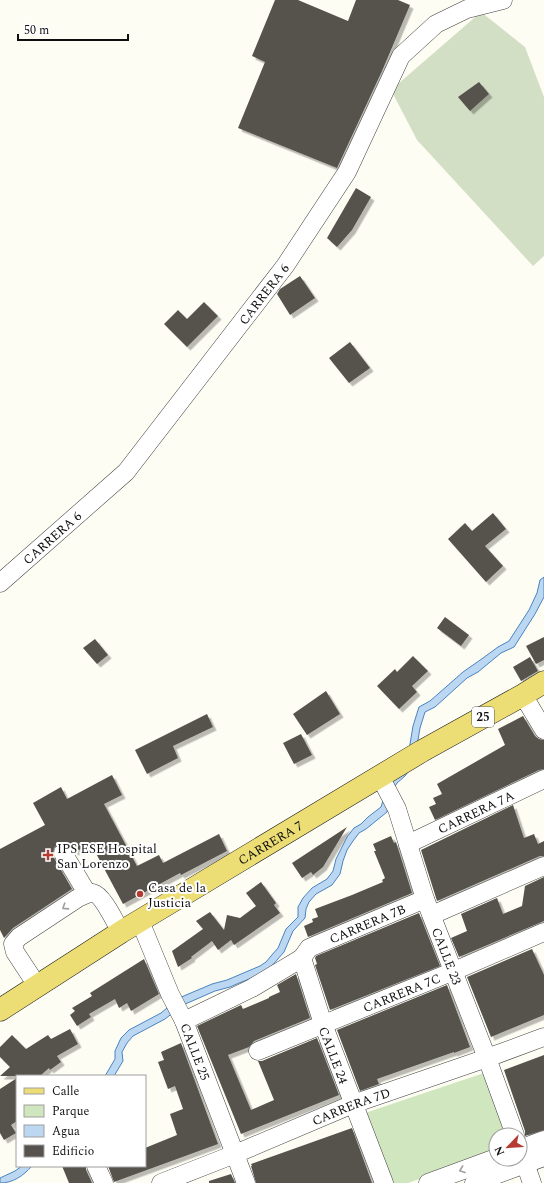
<svg xmlns="http://www.w3.org/2000/svg" width="544" height="1183" font-family="Spectral,serif">
<style>
.green{fill:#cfe6bf}
.cemetery{fill:#d3dfc5}
.water{fill:#bcd7f1;stroke:#4984c2}
.building{fill:#57524d;filter:url(#shadow)}
.lines{fill:none;stroke-linecap:round;stroke-linejoin:round}
.minor-casing{stroke:#424242;stroke-width:19}
.major-casing{stroke:#202020;stroke-width:23}
.minor{stroke:#fff;stroke-width:18}
.major{stroke:#ecdd75;stroke-width:22}
.oneway{stroke:#9f9f9f}
.poi-dot{fill:#b43c33;stroke:#fff;stroke-width:1.5}
.labels{text-anchor:middle;stroke-width:4;stroke-linejoin:round;paint-order:stroke}
.shield{fill:#fff;stroke:#575757;stroke-width:1}
.shield-label{font-size:12px;font-weight:bold;fill:#0f0f0f}
.street-label{font-size:13px;fill:#0f0f0f;stroke:#fff}
.poi-label{font-size:13px;fill:#0f0f0f;stroke:#fff;text-anchor:start}
</style>
<defs>
<filter id="shadow"><feDropShadow dx="3.5" dy="3.5" stdDeviation="0" flood-color="#0004"/></filter>
</defs>
<rect width="100%" height="100%" fill="#fefdf3"/>
<path class="green" d="M484 1073 505 1135H496V1152L408 1183H393L365 1113Z"/>
<path class="cemetery" d="M481 12 525 47 544 97V256L533 266 417 140 391 90Z"/>
<path class="water" d="M544 577V597L535 614 514 647 501 653 478 672 467 678 435 707 425 712 420 728 414 764 405 776 397 783 391 793 387 812 366 829 359 833 353 841 347 850 343 861 340 874 332 885 316 894 309 902 306 909 305 918 293 931 284 952 270 968 252 978 239 983 230 987 215 991 183 1005 165 1019 133 1036 127 1043 122 1052 123 1061 114 1076H105L115 1059V1051L121 1038 129 1030 161 1013 179 998 212 984 227 980 260 966 266 962 271 956 278 948 286 929 298 917V907L303 898 312 888 327 879 333 871 336 859 347 837 354 828 361 824 368 817 381 807 387 788 409 750 413 726 419 707 430 701 463 672 483 658 498 647 509 641 529 610 537 593 540 580Z
M22 1166H32C23 1176 13 1183 0 1183V1178L15 1171Z"/>
<path class="building" d="M275 0H298L348 21 356 0H398L410 5 382 71 337 168 238 128 265 62 252 56Z
M479 82 489 94 470 111 458 97Z
M356 188 371 197 352 230 337 247 327 238Z
M300 276 315 298 290 315 277 294 280 289Z
M204 302 218 316 187 347 164 324 178 310 187 319Z
M350 342 370 368 349 383 329 358Z
M493 513 506 529 485 546 503 566 486 582 448 539 465 523 472 531Z
M445 617 469 635 461 646 437 628Z
M544 637V660L536 664 526 646Z
M95 639 108 655 97 664 83 648Z
M413 656 428 671 412 686 417 692 399 709 377 686 395 669 397 672Z
M530 657 538 671 521 681 513 667Z
M326 691 340 714 307 735 293 714Z
M207 714 213 727 173 746 178 758 147 774 135 750Z
M523 716 535 736 539 739 544 740V769L539 770 435 820 429 807 436 804 433 798 442 794 437 784 505 745 498 729Z
M301 734 312 755 294 764 283 743Z
M112 775 122 795 104 804 137 866 159 855 163 863 219 834 227 851 181 875 180 873 123 904 91 844 75 852 68 844 62 843 58 844 54 848 53 854 54 858 72 889 13 928 4 938 0 930V849L45 825 33 803 61 787 67 799Z
M513 805 524 838 534 834 538 844 544 841V856H540L437 901 421 850Z
M347 827 323 867 313 875 311 872 302 878 292 863Z
M391 836 394 843 396 842 412 893 308 937 304 926 313 922 312 919 318 917 315 909 352 895 383 882 382 880 385 878 374 851H376L373 844Z
M544 877V921L459 957 451 938 467 931 461 914 497 898 503 914 522 906 525 886Z
M261 882 276 903 274 905 280 913 234 945 231 940 218 950 212 941 191 957 192 958 178 967 172 951 203 929 196 921 210 912 224 930 227 915 240 918 256 906 246 893Z
M419 913 440 966 330 1010 315 965 317 964 315 958 316 956Z
M532 949 544 975V1015L491 1037 467 977Z
M144 959 159 994 131 1011 127 1003 119 1008 115 999 89 1014 91 1017 77 1026 70 1015 75 1011 72 1008 92 996 90 993Z
M296 974 310 1018 254 1041 249 1047 228 1055 251 1110 274 1100 258 1061H262L317 1038 339 1095 241 1134 197 1026 241 1005 243 1009 269 998V997L280 992 277 985Z
M447 985 470 1047 454 1053V1052L377 1079 379 1084 360 1091 337 1030Z
M70 1029 78 1044 57 1056 61 1062 50 1070 49 1068 40 1076H0L10 1067 0 1057V1047L12 1035 26 1049 48 1035 51 1039Z
M181 1043 218 1144 114 1182 108 1166H145V1148L177 1135 170 1114 183 1109 175 1086 168 1089 158 1062 164 1060 161 1052Z
M544 1055V1130L525 1136V1131L504 1070Z
M17 1078V1121L11 1125 16 1133 4 1140 0 1133V1089Z
M352 1128 372 1183H256L251 1166H252L251 1164Z
M62 1166H86V1170L92 1183H69Z
M231 1174 235 1183H209V1181Z"/>
<g class="lines">
<defs>
<g id="minor">
<path id="s1" d="M0 583 126 472 285 266 347 172 401 56 436 24 467 9 503 0"/>
<path d="M523 695 544 730"/>
<path id="s2" d="M379 777 385 786 397 809 425 899 487 1058 515 1135"/>
<path id="s3" d="M408 844 544 779"/>
<path d="M63 853 87 893"/>
<path d="M432 915 544 866"/>
<path id="s4" d="M140 921 170 994 184 1021 246 1183"/>
<path d="M38 987 15 952 13 944 19 937 78 898C83 896 87 893 93 893 103 895 116 924 121 932"/>
<path d="M184 1021 252 988 302 958"/>
<path id="s5" d="M258 1051 454 971 544 932"/>
<path d="M520 1149 532 1183"/>
<path d="M520 1149 544 1140"/>
<path d="M96 1166 104 1183"/>
<path id="s6" d="M161 1183 235 1154 353 1104 487 1058 544 1037"/>
<path id="s7" d="M384 1183 323 1024 302 958 309 948 425 899"/>
<path d="M428 1183 496 1158"/>
<path d="M474 1183 544 1157"/>
</g>
<g id="major">
<path id="s8" d="M0 1010 121 932 422 751 523 695 544 682"/>
</g>
</defs>
<use href="#minor" class="minor-casing"/>
<use href="#major" class="major-casing"/>
<use href="#minor" class="minor"/>
<use href="#major" class="major"/>
</g>
<defs><path id="oneway-chevron" d="M-2-3.5L2.5 0L-2 3.5" fill="none" stroke-width="1.6" stroke-linecap="round" stroke-linejoin="round"/></defs>
<g class="oneway">
<use href="#oneway-chevron" transform="translate(65 907) rotate(147)"/>
<use href="#oneway-chevron" transform="translate(462 1170) rotate(160)"/>
</g>
<g class="poi-dot">
<path d="M46 849h4v4h4v4h-4v4h-4v-4h-4v-4h4z"/>
<circle cx="140" cy="894" r="4"/>
</g>
<g class="labels">
<rect class="shield" x="472" y="707" width="22" height="20" rx="3"/>
<g class="shield-label">
<text x="483" y="721">25</text>
</g>
<g class="street-label">
<text dy="5" stroke="none"><textPath href="#s1" startOffset="393">CARRERA 6</textPath></text>
<text dy="5" stroke="none"><textPath href="#s1" startOffset="69">CARRERA 6</textPath></text>
<text dy="5" stroke="none"><textPath href="#s3" startOffset="75">CARRERA 7A</textPath></text>
<text dy="5" stroke="none"><textPath href="#s8" startOffset="318">CARRERA 7</textPath></text>
<text dy="5" stroke="none"><textPath href="#s7" startOffset="315">CARRERA 7B</textPath></text>
<text dy="5" stroke="none"><textPath href="#s2" startOffset="192">CALLE 23</textPath></text>
<text dy="5" stroke="none"><textPath href="#s5" startOffset="155">CARRERA 7C</textPath></text>
<text dy="5" stroke="none"><textPath href="#s4" startOffset="142">CALLE 25</textPath></text>
<text transform="translate(334 1055) rotate(69)" y="5">CALLE 24</text>
<text dy="5" stroke="none"><textPath href="#s6" startOffset="205">CARRERA 7D</textPath></text>
</g>
<g class="poi-label">
<text x="57" y="853">IPS ESE Hospital<tspan x="57" dy="15">San Lorenzo</tspan></text>
<text x="148" y="892">Casa de la<tspan x="148" dy="15">Justicia</tspan></text>
</g>
</g>
<rect x="16" y="1075" width="130" height="92" fill="#ffffff" stroke="#9f9f9f"/>
<rect x="24" y="1088" width="20" height="6" fill="#ecdd75" stroke="#9f9f9f"/>
<text x="52" y="1095" font-size="12" fill="#0f0f0f">Calle</text>
<rect x="24" y="1105" width="20" height="12" fill="#cfe6bf" stroke="#9f9f9f"/>
<text x="52" y="1115" font-size="12" fill="#0f0f0f">Parque</text>
<rect x="24" y="1125" width="20" height="12" fill="#bcd7f1" stroke="#9f9f9f"/>
<text x="52" y="1135" font-size="12" fill="#0f0f0f">Agua</text>
<rect x="24" y="1145" width="20" height="12" fill="#57524d" stroke="#9f9f9f"/>
<text x="52" y="1155" font-size="12" fill="#0f0f0f">Edificio</text>
<g transform="translate(508 1147) rotate(245)"><circle r="19" fill="#ffffff" stroke="#9f9f9f"/>
<path d="M0-3L7 15L0 10L-7 15Z" fill="#b43c33"/>
<text y="-6" font-size="11" font-weight="bold" text-anchor="middle" fill="#0f0f0f">N</text>
</g>
<path d="M18 34v6h110v-6" fill="none" stroke="#0f0f0f" stroke-width="2"/>
<text x="24" y="34" font-size="12" fill="#0f0f0f" stroke="#ffffff" stroke-width="3" paint-order="stroke">50 m</text>
</svg>
